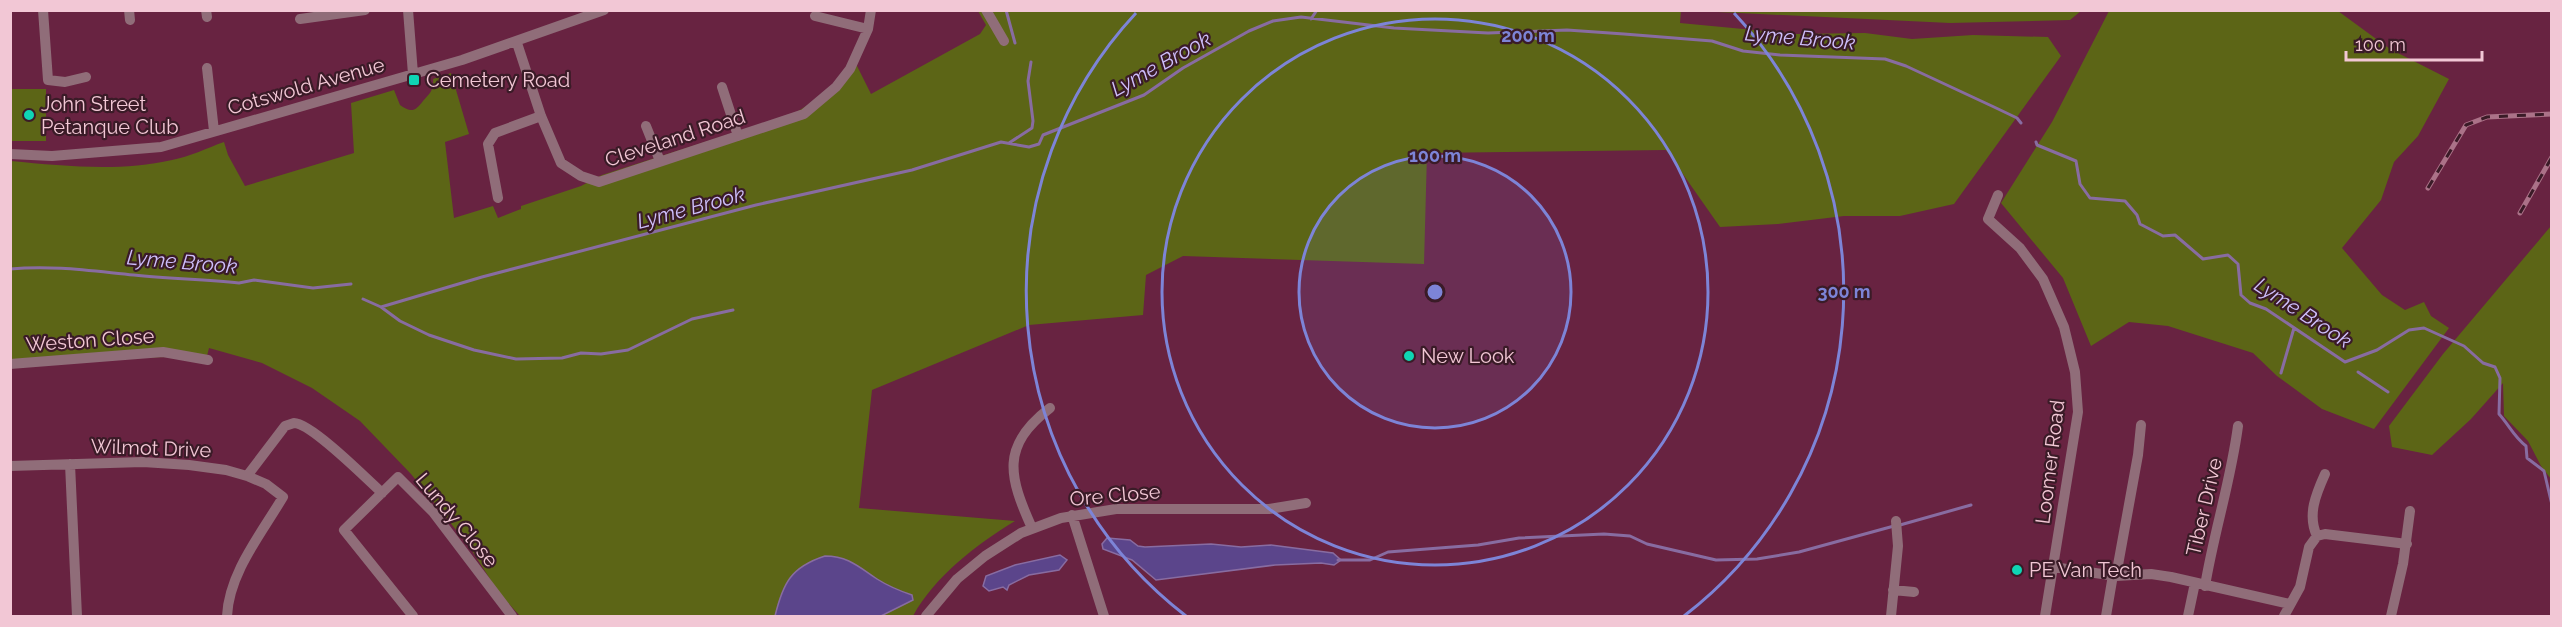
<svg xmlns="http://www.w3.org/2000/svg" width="2562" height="627" font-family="Raleway,sans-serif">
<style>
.green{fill:#5c6516}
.water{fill:#5b458b;stroke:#886ca1;stroke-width:1.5}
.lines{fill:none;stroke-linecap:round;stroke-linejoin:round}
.stream{stroke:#886ca1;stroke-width:3}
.minor{stroke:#906d79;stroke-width:10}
.rail-casing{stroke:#ab7288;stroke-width:5}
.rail{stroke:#3a1b27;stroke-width:3;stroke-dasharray:9;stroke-linecap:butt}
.ring{fill:none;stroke:#7d84d7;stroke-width:3}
.poi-dot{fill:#0fd5b4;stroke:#3a1b27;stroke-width:2}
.labels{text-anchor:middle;stroke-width:4.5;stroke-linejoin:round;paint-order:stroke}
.poi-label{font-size:20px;fill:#f2c7d5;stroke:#3a1b27;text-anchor:start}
.street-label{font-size:20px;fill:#f2c7d5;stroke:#3a1b27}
.water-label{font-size:21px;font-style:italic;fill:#cebefb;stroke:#3a1b27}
.centre{fill:#7d84d7;stroke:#3a1b27;stroke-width:3}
.ring-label{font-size:18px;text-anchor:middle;font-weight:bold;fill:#7d84d7;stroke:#3a1b27;stroke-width:4.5;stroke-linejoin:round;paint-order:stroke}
</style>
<rect width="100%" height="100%" fill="#682341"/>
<path class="green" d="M1681 10 1680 23 1795 34 1865 33 1912 39 1973 35 2048 37 2061 56 1954 204 1900 216H1844L1778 224 1720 227 1666 150 1427 153 1424 264 1183 256 1146 275 1143 315 1029 325 872 390 859 508 1015 521C976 545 935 576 913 616H520L499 593 469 546 411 474 360 421 312 388 262 363 209 348 207 356 11 361V161C64 166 119 172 172 160 189 157 207 148 224 142L228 155 245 186 354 153 351 103 394 90 400 105C412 114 416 110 423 101 430 93 434 90 433 79L451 73 469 134 445 142 454 218 493 206 498 218 521 209V206L581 186 602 175 795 113 822 96 856 64 871 94 980 34 986 25 978 11Z
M1697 11H2081L2070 20 1950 23Z
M2109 11H2338L2390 49 2449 79 2418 136 2394 162 2381 200 2342 248 2382 295 2405 310 2424 302 2431 316 2449 328 2374 429 2322 409 2277 376 2253 353 2168 326 2129 322 2091 346 2063 278 2001 203 2052 122Z
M11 89H46V141H11Z
M2551 226V479L2541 466 2528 441 2504 416 2503 383 2471 419 2432 455 2392 447 2389 426 2443 354Z"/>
<path class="water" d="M1107 538 1130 540 1138 546 1145 547 1211 544 1241 547 1271 545 1333 553 1341 560 1334 565 1321 563 1275 565 1156 580 1132 560 1103 549 1102 544Z
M1060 555 1067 560 1059 570 1029 575 1009 585 1007 590 1003 587 989 591 983 586 986 576 1015 565Z
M825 556C848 556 859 567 877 579 888 586 900 591 912 595L913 600 881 616H775C783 583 791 567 825 556Z"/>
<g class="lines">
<path class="stream" d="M1006 10 1015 43
M1311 19 1317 10
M2036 142 2037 145 2076 161 2080 184 2090 198 2125 201 2137 215 2140 224 2163 236 2175 235 2203 259 2228 255 2238 264 2241 295 2250 303 2266 309 2345 362 2377 350 2409 330 2424 328 2464 346 2483 363 2495 367 2500 378 2499 414C2509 425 2514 437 2526 446L2527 458 2544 471 2552 505
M1009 143 1032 128 1033 121 1028 81 1031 62
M10 269C53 265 92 271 134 275 169 279 204 279 239 283L254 280 313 288 351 284
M363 299 381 307 482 277 756 205 912 170 1001 142 1029 147 1039 144 1043 135 1144 95 1183 68 1249 31 1273 21 1301 17 1394 28 1488 33 1567 30 1624 34 1712 41 1743 51 1780 55 1885 59 1906 66 1994 107 2017 118 2021 123
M381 307 400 321 429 335 474 350 516 359 562 358 581 353 601 354 628 350 692 319 733 310
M2358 372 2388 392
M2281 373 2294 328
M1900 525 1971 505
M1338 560H1370L1388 552 1478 545 1519 538 1604 534 1630 536 1647 544 1716 560 1757 559 1799 552 1894 526"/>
<path class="minor" d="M43 10 48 80 65 82 86 77
M129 10 130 20
M206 10 207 17
M408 10 413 74
M986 10 1004 41
M815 16 868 29
M300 19 365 10
M517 43 541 116 561 163 581 176 599 182 804 114 836 87 850 69 868 29 871 10
M207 68 214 131
M722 87 738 136
M646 126 660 161
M10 154 52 156 161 147 462 60 604 10
M1998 195 1988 219 2020 248 2043 279 2064 327 2075 372 2078 412 2045 616
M498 198 488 144 495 133 541 116
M10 364 163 352 208 360
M70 464 77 616
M10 466 143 462 189 465 226 470 247 476 266 484 283 497C261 534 229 573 227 616
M247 476 285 426C288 425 291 424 294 423 311 423 367 479 382 493
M1072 515 1104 616
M1032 528C1009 477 1000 446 1050 408
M2317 536 2325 534 2407 544
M2053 567 2116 576 2151 574 2171 577 2290 604
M2116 576 2138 455 2141 425
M2205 586C2214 532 2231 480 2238 426
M1893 590 1914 592
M413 616 344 530 398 477 433 512 512 616
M926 616 957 579 985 556 1021 533 1061 518 1116 509H1269L1306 503
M1891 616 1898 546 1896 521
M2106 616 2113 575
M2188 616 2195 583
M2284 616 2300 587 2309 547 2317 536C2307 515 2316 494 2325 474
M2391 616 2403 564 2410 511"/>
<defs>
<path id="rail" d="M2428 188 2466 125 2487 117 2552 114
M2520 213 2552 157"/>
</defs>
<use href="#rail" class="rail-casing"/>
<use href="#rail" class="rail"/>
</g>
<circle cx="1435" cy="292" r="136" fill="#7d84d7" fill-opacity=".12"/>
<g class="ring">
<circle cx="1435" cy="292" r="136"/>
<circle cx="1435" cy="292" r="273"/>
<path d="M1186 616A409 409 0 0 1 1136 13M1734 13A409 409 0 0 1 1684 616"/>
</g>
<g class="poi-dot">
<rect x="408" y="74" width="12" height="12" rx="3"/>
<circle cx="29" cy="115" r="6"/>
<circle cx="1409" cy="356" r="6"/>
<circle cx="2017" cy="570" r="6"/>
</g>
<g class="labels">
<g class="poi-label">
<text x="426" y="87">Cemetery Road</text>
<text x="41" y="111">John Street<tspan x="41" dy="23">Petanque Club</tspan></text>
<text x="1421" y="363">New Look</text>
<text x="2029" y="577">PE Van Tech</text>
</g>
<g class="street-label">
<text transform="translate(306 86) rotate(-16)" y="7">Cotswold Avenue</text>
<text transform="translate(675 138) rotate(-18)" y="7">Cleveland Road</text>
<text transform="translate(90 340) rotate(-4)" y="7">Weston Close</text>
<text transform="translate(151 448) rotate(2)" y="7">Wilmot Drive</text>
<text transform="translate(2050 462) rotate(-83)" y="7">Loomer Road</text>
<text transform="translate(1115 495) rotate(-5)" y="7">Ore Close</text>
<text transform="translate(2204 507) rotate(-77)" y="7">Tiber Drive</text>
<text transform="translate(457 520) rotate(50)" y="7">Lundy Close</text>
</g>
<g class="water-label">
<text transform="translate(1800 38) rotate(5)" y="7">Lyme Brook</text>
<text transform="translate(1161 64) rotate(-29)" y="7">Lyme Brook</text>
<text transform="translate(691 208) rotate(-15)" y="7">Lyme Brook</text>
<text transform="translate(182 262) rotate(5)" y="7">Lyme Brook</text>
<text transform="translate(2303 313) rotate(33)" y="7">Lyme Brook</text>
</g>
</g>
<circle cx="1435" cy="292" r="9" class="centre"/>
<g class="ring-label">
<text x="1528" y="42">200 m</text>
<text x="1435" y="162">100 m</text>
<text x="1844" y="298">300 m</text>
</g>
<rect width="2562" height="627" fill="none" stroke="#f2c7d5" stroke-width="24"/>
<path d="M2346 51v9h136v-9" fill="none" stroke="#f2c7d5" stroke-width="3"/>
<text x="2355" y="51" font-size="18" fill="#f2c7d5" stroke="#3a1b27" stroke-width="4.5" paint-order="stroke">100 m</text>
</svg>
